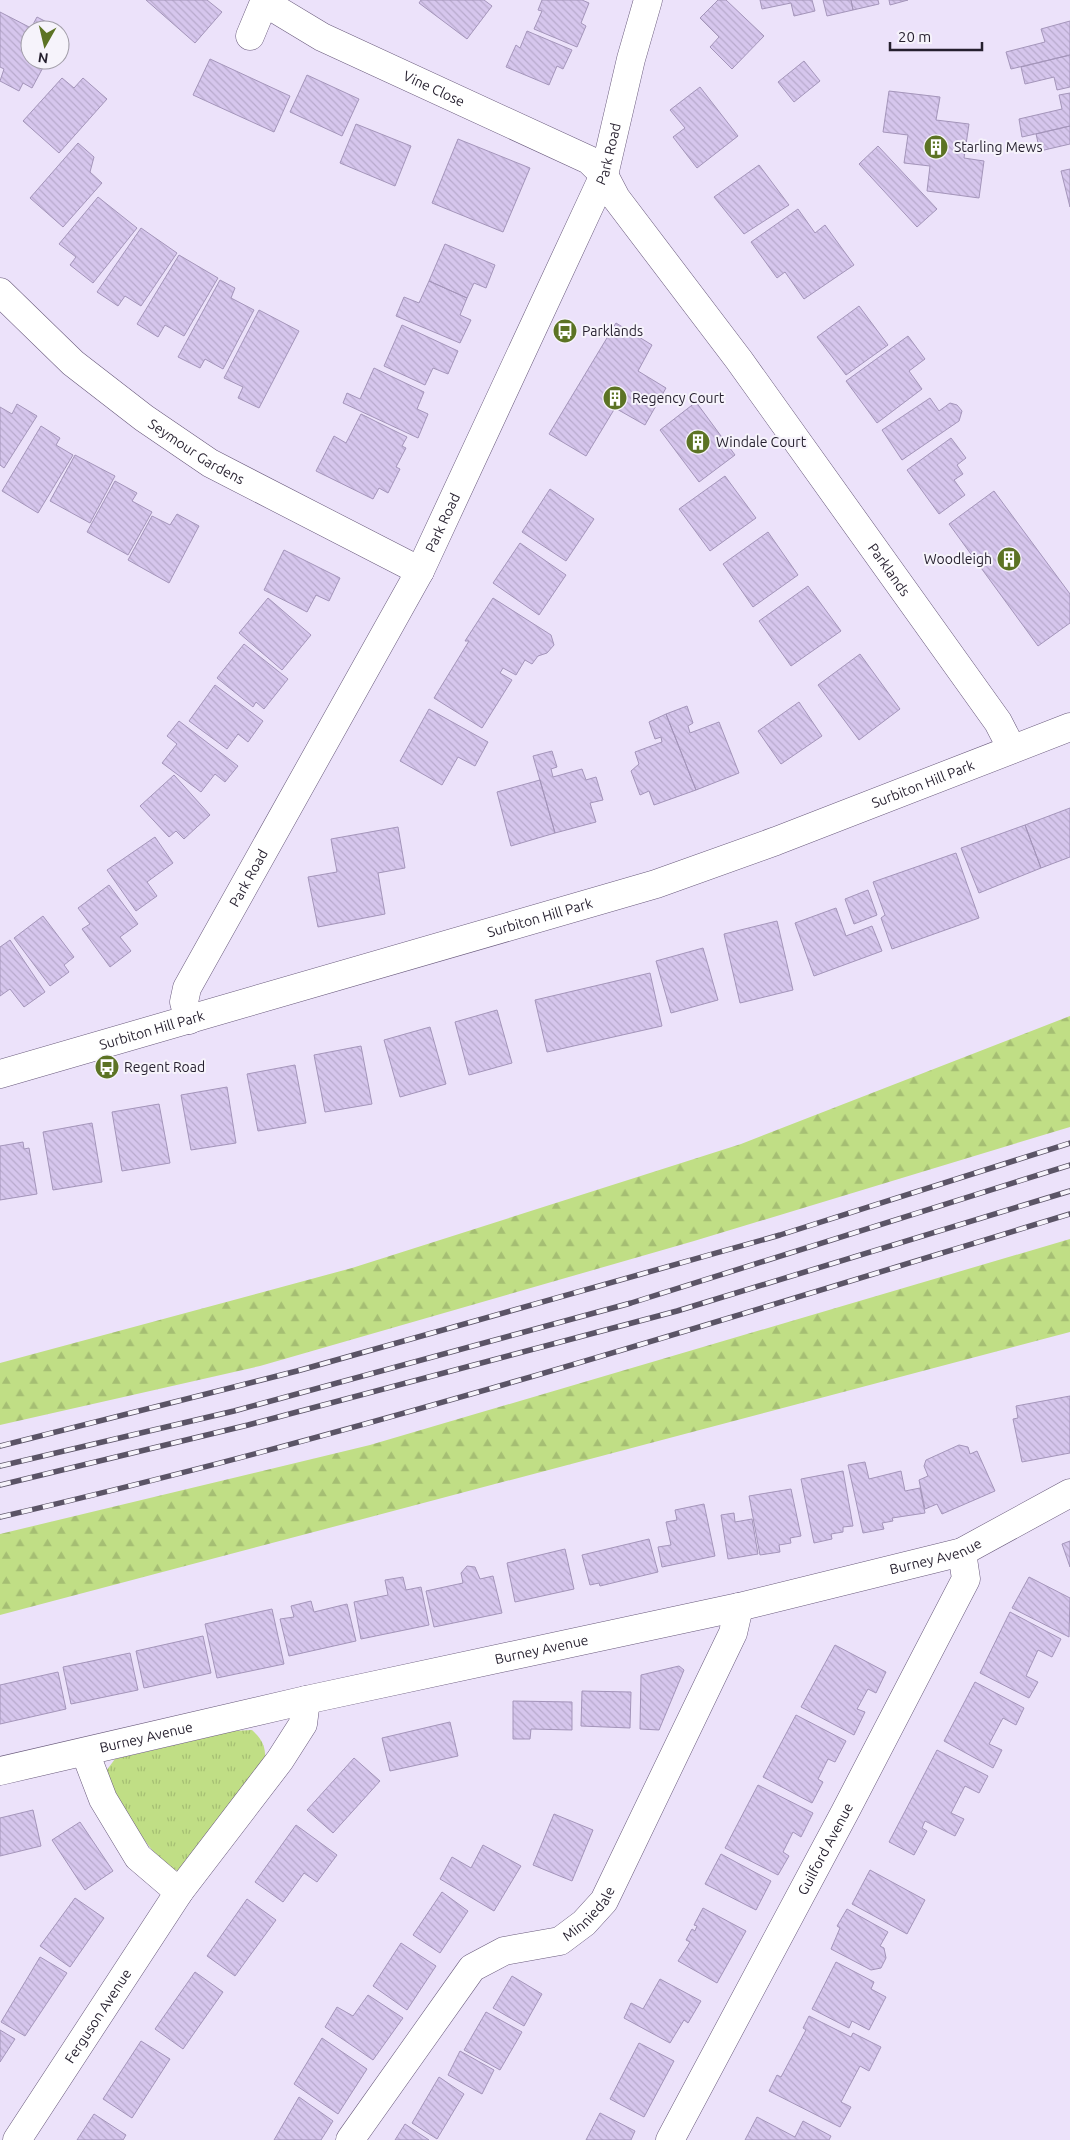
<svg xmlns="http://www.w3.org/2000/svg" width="1070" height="2140" font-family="Ubuntu,sans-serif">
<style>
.grass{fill:url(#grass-tufts)}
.forest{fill:url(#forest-firs)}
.building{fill:url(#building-back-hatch);stroke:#a495ba}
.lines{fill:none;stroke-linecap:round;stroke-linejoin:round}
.minor-casing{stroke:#68597b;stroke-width:29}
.minor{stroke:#fff;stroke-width:28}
.rail-casing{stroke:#5b5466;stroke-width:5.5}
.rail{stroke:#f6f3fb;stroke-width:4;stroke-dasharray:11;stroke-linecap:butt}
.labels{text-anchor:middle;stroke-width:4;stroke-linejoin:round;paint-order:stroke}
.street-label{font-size:14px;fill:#251f2e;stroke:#f6f3fb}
.poi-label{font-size:14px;fill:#251f2e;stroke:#f6f3fb;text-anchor:start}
</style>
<defs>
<pattern id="grass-tufts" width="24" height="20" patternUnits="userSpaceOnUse" patternTransform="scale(1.25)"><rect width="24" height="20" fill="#c0de85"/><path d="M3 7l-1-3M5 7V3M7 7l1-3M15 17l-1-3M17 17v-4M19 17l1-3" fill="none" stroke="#a5be73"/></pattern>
<pattern id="forest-firs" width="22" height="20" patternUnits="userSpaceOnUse" patternTransform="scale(1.25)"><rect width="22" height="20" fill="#c0de85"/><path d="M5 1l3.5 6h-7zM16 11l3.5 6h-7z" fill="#a5be73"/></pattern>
<pattern id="building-back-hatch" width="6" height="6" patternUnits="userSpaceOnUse" patternTransform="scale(1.25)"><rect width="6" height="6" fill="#d6c6ed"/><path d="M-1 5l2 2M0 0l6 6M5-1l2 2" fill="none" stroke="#b8aacc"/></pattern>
</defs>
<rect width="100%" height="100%" fill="#ece2fa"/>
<path class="grass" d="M252 1730C264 1741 266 1748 265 1765L181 1872C153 1866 116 1797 106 1771L115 1759 234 1731Z"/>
<path class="forest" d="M1070 1016V1127L694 1241 260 1366 0 1425V1363L352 1268 741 1144Z
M1070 1239V1332L0 1615V1534L370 1445Z"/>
<path class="building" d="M146 0H207L222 12 195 43Z
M421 0H484L492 6 467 39 419 3Z
M542 0H582L589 3 581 23 586 26 577 47 534 29 542 11 538 10Z
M718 0H726L764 36 732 69 710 47 719 37 700 18Z
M760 0H812L815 11 794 16 791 3 762 9Z
M823 0H851L853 10 827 16Z
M851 0H878L879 4 853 10Z
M889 0H908L890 5Z
M0 12 31 28 37 17 62 30 60 35V30H30V60H47L32 88 23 83 19 91 0 81 4 69 0 67Z
M1070 21V55L1011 69 1006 52 1045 42 1041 29Z
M527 31 572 50 563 69 557 66 549 85 506 67 516 45 520 48Z
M1070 55V87L1057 90 1054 77 1025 84 1021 67Z
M210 59 290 96 274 132 193 95Z
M804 61 820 81 794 102 778 82Z
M307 75 359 99 342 136 290 112Z
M62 78 74 88 83 78 107 99 59 153 23 121Z
M700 87 738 136 697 168 673 137 685 128 670 110Z
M889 91 940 97 936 120 969 124 964 158 984 161 979 198 927 191 930 166 904 163 908 135 883 132Z
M1070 93V126L1022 137 1019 119 1062 109 1059 95Z
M356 124 411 146 395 186 340 163Z
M1070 126V144L1040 151 1036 134Z
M458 139 530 168 503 232 432 203Z
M78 143 94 157 90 172 102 183 63 227 30 198Z
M878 146 937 209 917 227 859 164Z
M759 165 789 205 744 234 714 197Z
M1070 169V207L1061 171Z
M98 197 137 228 93 283 70 265 76 257 59 244Z
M798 209 815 233 825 225 854 265 804 299 785 272 777 278 751 242Z
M141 228 177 253 141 306 125 296 118 306 97 292Z
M445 244 495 265 486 288 474 283 467 298 429 281Z
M179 255 218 278 184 336 165 325 158 337 137 324Z
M220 280 235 288 231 298 254 310 223 369 205 359 200 368 178 357Z
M429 281 467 298 460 315 471 320 460 343 396 316 404 297 419 303Z
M859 306 888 345 846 375 817 337Z
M259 310 299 331 259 408 238 398 243 387 224 378Z
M616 323 652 345 638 371 666 388 645 425 615 408 586 456 549 434Z
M402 325 458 351 448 374 433 368 425 385 384 366Z
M908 336 925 359 909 371 922 389 877 423 846 381Z
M374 368 424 392 417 409 428 414 418 438 343 403 347 393 360 399Z
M930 398 939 411 950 403 957 405 962 411 959 421 902 460 882 430Z
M696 402 735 455 699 482 660 430Z
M17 404 37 416 4 468 0 465V407L12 414Z
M361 414 407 437 402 446 406 448 396 467 400 469 388 493 379 488 373 499 316 471 334 436 346 443Z
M41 426 60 438 56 445 73 455 38 513 2 491Z
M951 438 966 458 957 465 963 474 954 480 965 495 939 514 907 470Z
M75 455 115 476 90 523 50 501Z
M725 476 756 518 710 551 679 509Z
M115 481 137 493 132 501 152 512 128 555 87 532Z
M550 489 594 519 566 561 522 532Z
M994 491 1070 594V623L1038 646 949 524Z
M177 514 199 526 169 583 128 560 152 516 170 525Z
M768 532 798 575 753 607 723 564Z
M520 543 566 575 539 615 493 583Z
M284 550 340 578 329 601 316 595 307 612 264 590Z
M808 586 841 631 791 666 759 621Z
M268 598 311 635 282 670 239 633Z
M493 598 551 635 554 645 547 653 538 656 532 664 525 660 516 675 503 668 500 673 512 680 482 728 434 698 469 641H465Z
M244 644 288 679 264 709 256 702 253 707 217 678Z
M860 654 900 709 859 740 818 685Z
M215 685 263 721 248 742 238 734 227 749 189 721Z
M799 702 822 736 781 764 758 731Z
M687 706 693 723 688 726 690 733 719 722 739 773 696 790 666 714Z
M429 709 488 742 475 766 458 757 442 785 400 761Z
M666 714 696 790 654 805 649 791 640 795 631 771 639 764 635 752 662 742 661 737 655 739 649 722Z
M179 721 238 766 225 782 215 774 201 792 162 763 177 744 167 736Z
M552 751 557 767 551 769 553 777 582 769 586 780 596 777 603 800 590 803 596 822 555 833 533 756Z
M174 775 210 815 184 839 176 831 169 837 140 806Z
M540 780 555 833 511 846 497 792Z
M1070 808V857L1041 868 1025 825Z
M1025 825 1041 868 979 893 961 848Z
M398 827 405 868 378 873 385 914 318 927 308 877 337 872 331 839Z
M155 837 173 863 147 882 157 896 136 911 107 870Z
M956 853 979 918 892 949 881 918 885 915 873 882Z
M109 885 138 924 120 937 131 951 110 967 82 929 90 924 78 908Z
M868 890 877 915 854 924 845 899Z
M836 908 846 936 872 926 882 951 814 976 795 923Z
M43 916 74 957 64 965 69 972 50 986 14 938Z
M777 921 793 990 740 1003 724 934Z
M10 940 45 992 24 1007 10 989 0 996V947Z
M703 948 718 1000 671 1013 656 961Z
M650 973 662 1026 547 1052 535 1000Z
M497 1010 512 1063 469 1075 455 1022Z
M430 1027 446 1084 400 1097 384 1040Z
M361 1046 372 1104 325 1112 314 1055Z
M295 1065 306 1123 258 1131 247 1074Z
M227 1087 236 1143 191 1150 181 1095Z
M159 1104 170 1163 122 1171 112 1112Z
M92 1123 102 1182 53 1190 43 1132Z
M23 1142 24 1149 29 1148 37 1194 0 1200V1146Z
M1070 1396V1453L1022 1462 1013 1419 1018 1418 1016 1406Z
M959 1445 968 1447 970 1454 977 1451 995 1491 942 1514 937 1504 925 1509 919 1480 928 1476 924 1466 926 1460Z
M865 1462 869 1479 901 1471 905 1491 920 1488 925 1513 892 1518 893 1521 882 1523 884 1529 863 1533 848 1465Z
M843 1471 853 1526 843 1527V1532L831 1534 832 1539 814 1543 801 1479Z
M791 1489 801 1536 790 1538 791 1543 779 1545 780 1552 760 1555 749 1496Z
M704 1504 715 1556 662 1567 658 1547 671 1545 666 1522 677 1520 675 1510Z
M734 1513 735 1522 752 1519 758 1554 728 1559 721 1515Z
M649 1539 658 1572 600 1586 599 1583 590 1585 582 1555Z
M1070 1541V1567L1062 1544Z
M565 1549 574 1589 515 1602 507 1563Z
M467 1566 475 1567 480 1579 493 1576 502 1613 434 1627 426 1591 463 1583 461 1573Z
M403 1577 406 1590 421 1587 429 1625 361 1639 354 1602 388 1595 385 1580Z
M1029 1577 1070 1598 1069 1637 1012 1608Z
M311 1601 314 1612 347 1604 356 1641 289 1656 280 1619 294 1617 291 1606Z
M272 1609 284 1664 217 1678 205 1624Z
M1010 1612 1061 1639 1052 1657 1038 1650 1026 1676 1038 1682 1029 1698 980 1673Z
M203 1636 211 1673 144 1688 136 1651Z
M835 1645 886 1672 876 1693 868 1689 857 1709 865 1712 854 1735 801 1707Z
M130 1653 138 1690 71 1704 63 1667Z
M679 1666 684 1670 659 1730 640 1729 641 1675Z
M58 1672 66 1709 0 1724V1685Z
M975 1682 1024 1708 1016 1725 1003 1718 989 1744 1002 1750 993 1768 944 1741Z
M582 1691 631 1692 630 1728 581 1726Z
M513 1701 572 1702V1730L531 1729 530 1739H513Z
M796 1715 846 1741 835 1762 828 1759 818 1779 823 1782 812 1803 763 1777Z
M450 1722 458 1756 390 1771 382 1738Z
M937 1750 988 1776 979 1793 965 1786 951 1813 964 1819 955 1836 925 1821 922 1828 927 1831 914 1855 889 1842Z
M354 1758 380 1781 333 1833 307 1810Z
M758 1785 813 1813 801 1837 793 1832 783 1852 789 1856 778 1875 725 1848Z
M33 1810 41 1846 0 1856V1818Z
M554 1814 593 1830 572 1881 533 1865Z
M80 1822 113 1871 85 1890 52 1840Z
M296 1825 337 1855 317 1882 304 1873 283 1902 255 1882Z
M483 1845 521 1866 494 1911 440 1879 452 1857 471 1868Z
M721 1854 771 1881 756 1910 705 1884Z
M870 1870 925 1900 907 1934 852 1904Z
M442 1892 468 1911 440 1953 413 1935Z
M75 1898 104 1918 70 1967 40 1946Z
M247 1899 276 1920 235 1976 207 1956Z
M703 1908 746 1931 717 1983 678 1961 687 1947 690 1942 686 1940 692 1929 695 1931 697 1926 694 1925Z
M847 1909 888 1932 880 1946 884 1948 886 1958 881 1968 871 1970 831 1949 840 1928 837 1926Z
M401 1943 436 1966 407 2010 373 1986Z
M40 1957 67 1973 25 2036 1 2022Z
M836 1962 874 1982 871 1989 886 1997 869 2030 852 2021 849 2028 812 2009Z
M195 1972 223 1992 183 2049 155 2029Z
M512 1976 542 1994 524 2026 493 2008Z
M660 1979 701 2001 688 2023 684 2020 670 2043 624 2018 631 2003 643 2009Z
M368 1995 403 2018 373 2060 325 2027 337 2007 353 2016Z
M486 2012 522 2032 500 2070 464 2050Z
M809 2016 851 2037 853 2033 881 2047 869 2071 860 2066 841 2102 851 2107 840 2127 769 2091 777 2075 781 2077 806 2030 803 2028Z
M0 2030 15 2039 0 2062Z
M322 2038 367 2069 338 2114 294 2084Z
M141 2041 170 2059 132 2118 103 2099Z
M639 2043 674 2061 644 2117 610 2099Z
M460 2051 494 2070 482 2094 448 2075Z
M439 2077 464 2094 437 2139 412 2123Z
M299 2097 333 2121 321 2140H274Z
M600 2113 635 2131 631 2140H586Z
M94 2114 126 2135 123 2140H77Z
M757 2117 795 2137 803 2121 831 2136 829 2140H745Z
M405 2124 429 2140H395Z"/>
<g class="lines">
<defs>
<g id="minor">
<path id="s1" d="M264 2 322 37 589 160 604 175 616 198 739 360 998 722 1012 749"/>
<path d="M250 36 265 0"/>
<path id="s2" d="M0 292 73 363 144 418 210 463 420 571"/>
<path id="s3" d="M189 1020 184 1002 187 988 420 571 604 175 631 59 648 0"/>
<path id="s4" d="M0 1074 656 884 776 841 1070 727"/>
<path d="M85 1752 103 1799 138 1857 179 1892"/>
<path id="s5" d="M0 1771 306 1700 739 1607 962 1552 1070 1493"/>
<path id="s6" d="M17 2140 179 1892 280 1760 303 1724 306 1700"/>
<path id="s7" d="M350 2140 472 1968 504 1951 560 1941 584 1923 604 1901 733 1633 739 1607"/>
<path id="s8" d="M670 2140 845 1812 966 1579 962 1552"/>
</g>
</defs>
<use href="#minor" class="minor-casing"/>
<use href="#minor" class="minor"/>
<defs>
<path id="rail" d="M0 1446 297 1371 780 1235 1070 1143
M0 1466 234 1411 631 1303 1070 1165
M0 1485 248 1425 677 1311 1070 1191
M0 1517C362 1434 715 1322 1070 1214"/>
</defs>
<use href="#rail" class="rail-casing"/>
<use href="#rail" class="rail"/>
</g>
<defs>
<symbol id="building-disc" viewBox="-11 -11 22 22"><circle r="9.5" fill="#5c7324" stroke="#f6f3fb"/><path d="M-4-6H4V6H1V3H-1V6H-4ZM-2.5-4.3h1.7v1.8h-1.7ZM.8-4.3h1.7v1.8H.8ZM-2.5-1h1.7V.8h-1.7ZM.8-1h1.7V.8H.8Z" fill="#fff"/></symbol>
<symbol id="bus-disc" viewBox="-11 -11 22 22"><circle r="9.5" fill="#5c7324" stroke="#f6f3fb"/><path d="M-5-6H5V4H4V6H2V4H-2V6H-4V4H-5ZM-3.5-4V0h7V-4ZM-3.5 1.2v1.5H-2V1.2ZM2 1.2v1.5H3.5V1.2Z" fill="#fff"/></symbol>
</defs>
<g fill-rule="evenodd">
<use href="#building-disc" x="922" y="133" width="28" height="28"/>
<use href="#bus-disc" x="551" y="317" width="28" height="28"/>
<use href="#building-disc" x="601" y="384" width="28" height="28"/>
<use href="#building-disc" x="684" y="428" width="28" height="28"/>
<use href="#building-disc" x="995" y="545" width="28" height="28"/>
<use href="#bus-disc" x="93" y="1053" width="28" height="28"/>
</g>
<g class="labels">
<g class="street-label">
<text dy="5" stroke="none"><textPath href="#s1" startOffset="191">Vine Close</textPath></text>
<text dy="5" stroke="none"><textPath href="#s3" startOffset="969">Park Road</textPath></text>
<text dy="5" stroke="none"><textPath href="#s2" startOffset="254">Seymour Gardens</textPath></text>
<text dy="5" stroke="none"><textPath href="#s3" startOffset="564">Park Road</textPath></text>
<text dy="5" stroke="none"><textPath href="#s1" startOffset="870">Parklands</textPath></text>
<text dy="5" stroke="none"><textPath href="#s4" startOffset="968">Surbiton Hill Park</textPath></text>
<text dy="5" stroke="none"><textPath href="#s3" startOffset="159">Park Road</textPath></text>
<text dy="5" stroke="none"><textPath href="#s4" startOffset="562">Surbiton Hill Park</textPath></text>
<text dy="5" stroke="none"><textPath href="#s4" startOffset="158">Surbiton Hill Park</textPath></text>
<text dy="5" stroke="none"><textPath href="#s5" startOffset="960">Burney Avenue</textPath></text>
<text dy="5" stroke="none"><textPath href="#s5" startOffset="555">Burney Avenue</textPath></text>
<text dy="5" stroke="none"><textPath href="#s5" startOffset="150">Burney Avenue</textPath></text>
<text dy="5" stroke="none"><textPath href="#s8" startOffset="330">Guilford Avenue</textPath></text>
<text dy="5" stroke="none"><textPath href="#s7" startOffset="344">Minniedale</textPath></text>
<text dy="5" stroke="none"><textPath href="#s6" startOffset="148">Ferguson Avenue</textPath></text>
</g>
<g class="poi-label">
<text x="954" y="152">Starling Mews</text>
<text x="582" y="336">Parklands</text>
<text x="632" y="403">Regency Court</text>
<text x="716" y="447">Windale Court</text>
<text x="992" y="564" text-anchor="end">Woodleigh</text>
<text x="124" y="1072">Regent Road</text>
</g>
</g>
<g transform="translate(45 45) rotate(188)"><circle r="24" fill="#f6f3fb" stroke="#a29ea9"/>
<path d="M0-4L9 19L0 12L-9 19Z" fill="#5c7324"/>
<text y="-8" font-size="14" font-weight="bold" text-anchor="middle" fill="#251f2e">N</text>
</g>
<path d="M890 42v8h92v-8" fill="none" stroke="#251f2e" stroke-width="2.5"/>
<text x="898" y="42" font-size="15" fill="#251f2e" stroke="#f6f3fb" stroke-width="4" paint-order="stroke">20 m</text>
</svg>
